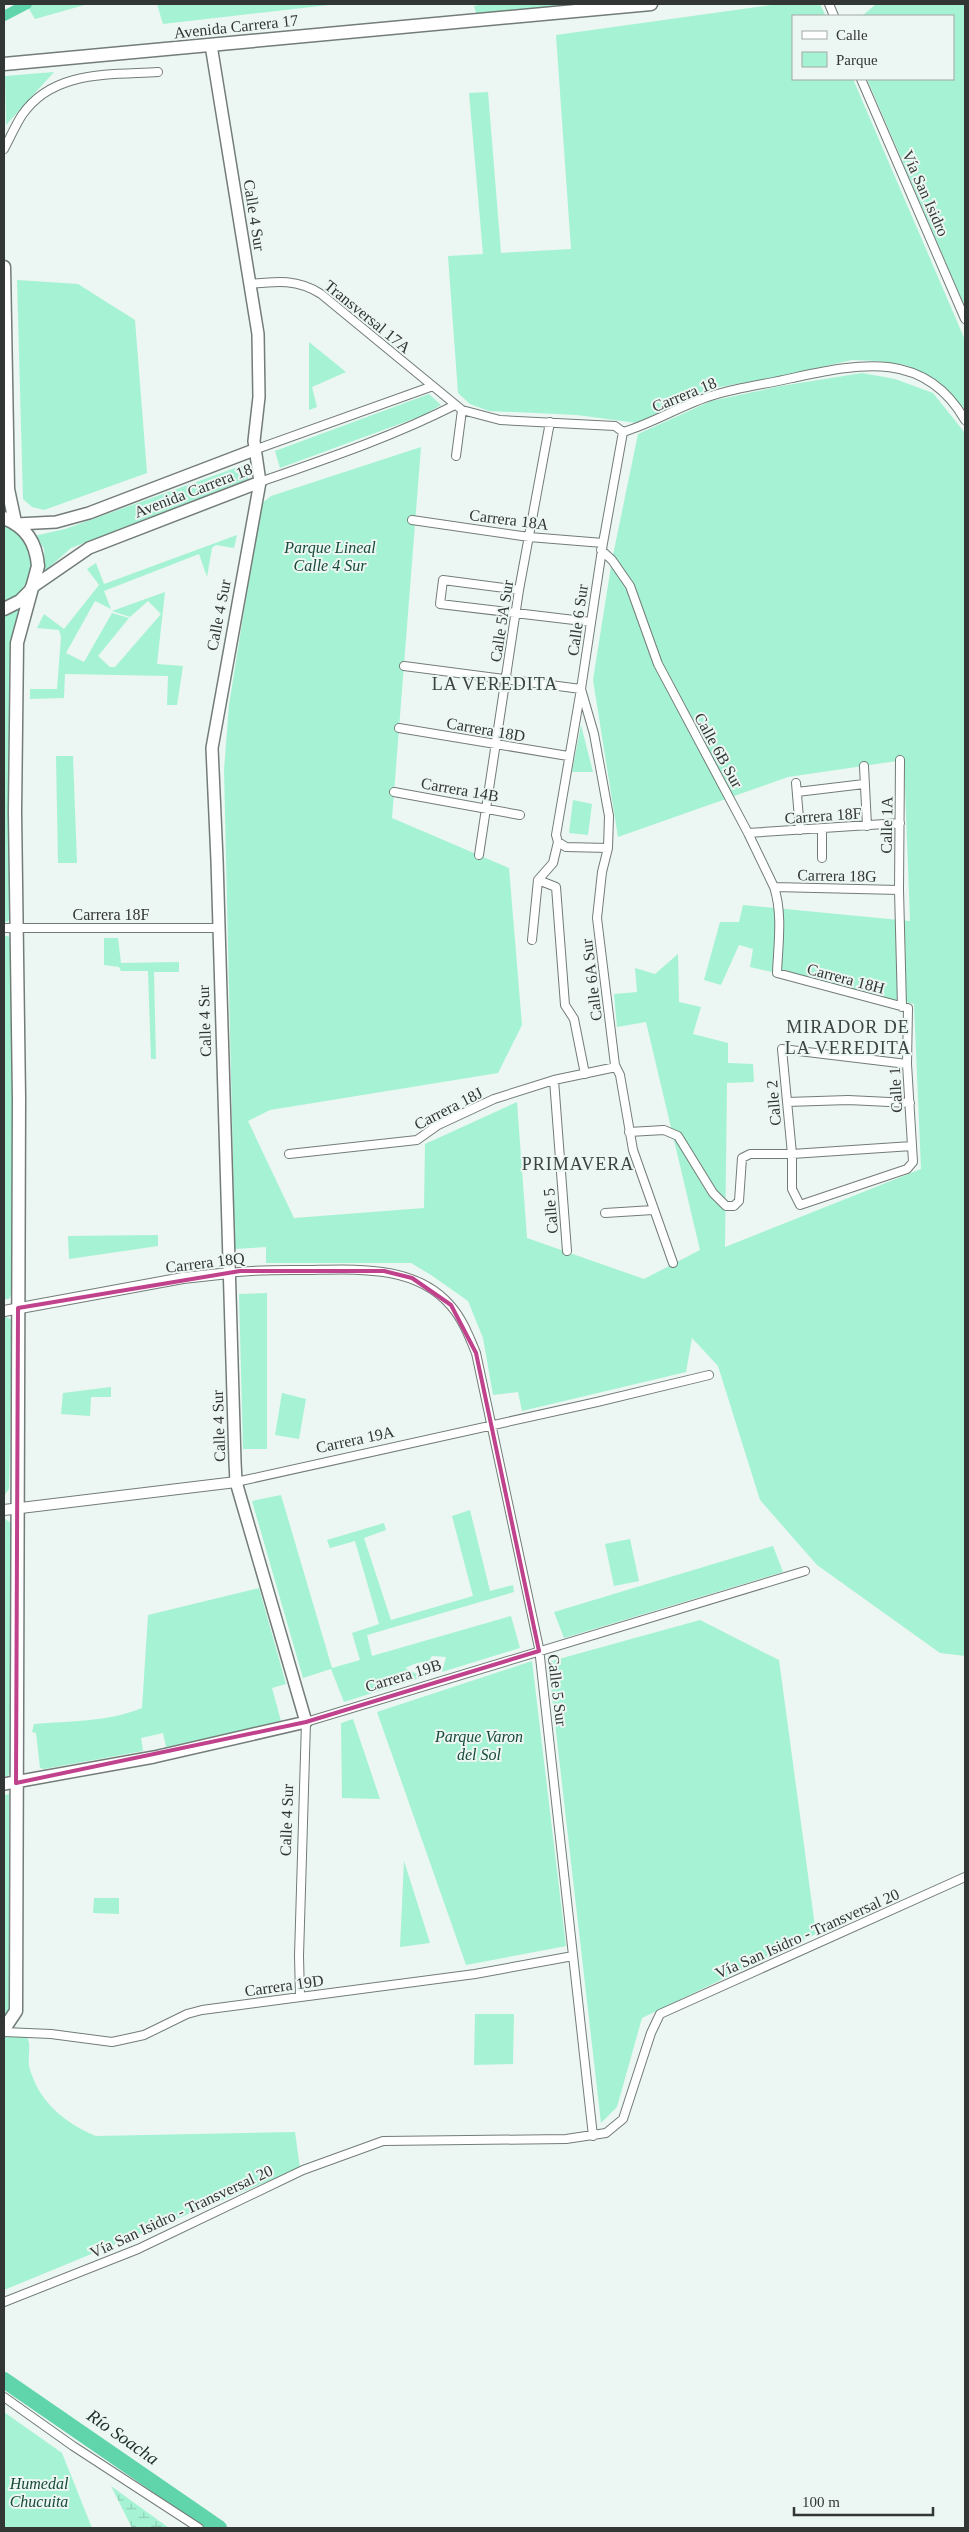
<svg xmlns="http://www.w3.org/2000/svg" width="969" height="2532" font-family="'Times New Roman',serif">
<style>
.green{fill:#a5f3d4}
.wetland{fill:url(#wetland-marsh)}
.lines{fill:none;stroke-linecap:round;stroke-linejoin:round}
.canal{stroke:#60d5ac;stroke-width:10}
.river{stroke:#60d5ac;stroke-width:16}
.minor-casing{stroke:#737c78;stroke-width:10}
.tertiary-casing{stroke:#737c78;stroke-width:12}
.secondary-casing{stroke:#737c78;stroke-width:14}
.primary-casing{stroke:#737c78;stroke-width:15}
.minor{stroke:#fff;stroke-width:8}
.tertiary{stroke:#fff;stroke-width:10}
.secondary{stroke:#fff;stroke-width:11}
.primary{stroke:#fff;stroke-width:12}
.marked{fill:none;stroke:#c0418c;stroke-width:4;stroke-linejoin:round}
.labels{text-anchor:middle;stroke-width:4;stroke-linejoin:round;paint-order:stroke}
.street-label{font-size:16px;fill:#323634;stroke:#ecf6f2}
.park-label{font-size:16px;font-style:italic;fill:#184a39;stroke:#ecf6f2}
.neighbourhood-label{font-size:18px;letter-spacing:1px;fill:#3b4440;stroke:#ecf6f2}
.water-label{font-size:18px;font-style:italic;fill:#1a2e26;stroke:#ecf6f2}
</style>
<defs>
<pattern id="wetland-marsh" width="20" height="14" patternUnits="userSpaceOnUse" patternTransform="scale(1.25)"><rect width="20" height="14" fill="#a5f3d4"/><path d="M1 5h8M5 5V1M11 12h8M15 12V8" fill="none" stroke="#8ed1b7"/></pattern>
</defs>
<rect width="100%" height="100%" fill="#ecf6f2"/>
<path class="green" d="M26 4H88L35 19Z
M157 4H338L163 24Z
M484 4H614L477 16 474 6Z
M778 4H820L826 16H793V79H853L965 340V410L946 388 924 373 905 365 879 361 852 360 792 374 709 389 637 423 577 415 489 411 470 404 458 393 448 256 483 254 469 93 488 92 501 253 571 249 556 35Z
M876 4H965V307L867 79H953V16H862Z
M54 72 6 125 5 76Z
M17 280 78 284 135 320 147 473 44 510 32 507 23 499Z
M309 342 346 372 312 387 317 407 309 410Z
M862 373 895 379 933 393 965 433V1656L940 1653 817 1565 760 1500 718 1366 692 1338 686 1372 522 1411 518 1392 493 1395 483 1338 468 1301 431 1275 411 1263H266V1247L235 1249 224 770 229 705 261 504 271 496 421 447 392 818 509 868 522 1025 498 1073 270 1110 248 1121 294 1218 424 1208 425 1144 517 1102 527 1238 644 1279 700 1250 646 1022 617 1027 614 994 637 992 635 968 655 974 678 954 679 1002 701 1007 693 1034 728 1043V1063L753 1064 754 1082 727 1083 725 1247 921 1169 914 1004 750 967 753 949 739 945 721 985 704 980 720 922H739L743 905 910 921 904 760 788 777 618 837 593 680 612 560 638 434 711 401 781 386Z
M429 394 441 405 424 415 280 468 275 451Z
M249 463 248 479 71 548 45 571 44 548 34 536 65 529Z
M4 524C43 539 39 585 4 604Z
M237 535 234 548 216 545 212 548 207 577 199 554 104 591 111 609 95 601 66 653 84 662 112 613 129 618 98 656 110 667H115L161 614 148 601 130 617 112 611 165 592 157 664 183 666 177 705H167L168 676 65 674 64 698 30 699V689H57L61 637 59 630 37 628 44 614 64 629 99 585 87 569 96 563 104 584Z
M21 607 11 643 9 750 10 916 8 922H4V614Z
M581 725 593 772H572Z
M56 756H73L77 863H58Z
M573 800 592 804 588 835 569 833Z
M4 936H8L14 942 15 1181 12 1292 9 1299H4Z
M104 938H118L121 963 179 962V972H154L156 1059H151L148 971H121L119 967 104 965Z
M158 1235V1246L69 1259 68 1236Z
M267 1293V1449H243L239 1294Z
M4 1316 12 1320 9 1489 4 1496Z
M111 1387V1397H91L90 1416 61 1414 63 1393Z
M282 1393 306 1399 299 1439 275 1435Z
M281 1495 332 1668 360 1660 352 1633 379 1624 355 1541 330 1548 327 1540 384 1523 386 1530 364 1538 391 1620 473 1596 452 1516 470 1510 490 1591 513 1585 514 1592 367 1635 372 1656 511 1616 520 1648 442 1672 446 1657 432 1656 429 1661 417 1663 405 1668 419 1675 420 1678 344 1702 331 1669 303 1678 252 1501Z
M4 1518 12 1524 10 1771 8 1776H4Z
M630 1539 639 1581 614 1586 605 1544Z
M773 1546 783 1572 564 1638 554 1612Z
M259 1588 286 1684 272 1688 281 1721 166 1747 163 1733 141 1738 143 1751 44 1769 40 1768 36 1733 32 1732 34 1724C70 1721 108 1722 142 1708L148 1615Z
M700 1620 779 1660 816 1934 642 2018 617 2107 601 2123 548 1662Z
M532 1661 566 1946 466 1965 377 1712Z
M353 1719 380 1799 342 1798 341 1723Z
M9 1794V2016L5 2017 4 1795Z
M404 1861 430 1943 400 1947Z
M94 1898H119V1914L93 1913Z
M475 2014H514L513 2064 474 2065Z
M4 2027 23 2028C25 2033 28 2038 29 2043 30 2050 28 2058 29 2066 38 2101 64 2123 96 2136L295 2132 300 2168 4 2290Z
M4 2412 62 2453 92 2528H4Z"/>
<path class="wetland" d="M111 2486 169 2528H132Z"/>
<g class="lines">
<path class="canal" d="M4 16 27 4"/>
<path class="river" d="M4 2380 219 2528"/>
<defs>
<path id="minor" d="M829 4 834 16
M861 79 965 319
M4 149C10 138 15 126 22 115 53 70 109 75 158 72
M250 284C277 281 298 279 321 294L462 410 500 420 615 426 623 432
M623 432C654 423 683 404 714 395 740 387 767 384 792 378 859 364 924 349 965 420
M254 450 433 386
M456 456 462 410
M260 482C326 459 392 437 455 405
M412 520 529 537 603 543
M601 550 612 560 630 586 658 664 748 833 774 887C783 914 778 946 777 973L908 1008 907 1064 913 1162 907 1169 800 1205 792 1189V1154L782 1049 907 1064
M519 590 443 580 440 604 591 622
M404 666 581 689
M581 689 594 734 609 816 608 848 602 872 597 918 615 1065 620 1075 633 1150 673 1263
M399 728 568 756
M900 760 899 890 902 1007
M864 766 867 826
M796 783 800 830
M394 792 520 815
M797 792 864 784
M822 829V858
M748 833 900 823
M558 842 566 847 608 848
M479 855 519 590 550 422
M538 880 556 887 565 1005 574 1019 585 1074
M774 887 899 890
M4 928H218
M532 940 538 880 553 863 558 842 556 835 581 689 603 543 623 432
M554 1080 567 1251
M787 1102 848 1100 910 1103
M629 1132 664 1130 678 1136 713 1193 726 1206H734L739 1201 742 1158 750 1154H792L912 1146
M289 1154 417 1140 438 1125 494 1099 554 1080 616 1067
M605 1213 653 1210
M229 1273C256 1269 285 1270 313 1270 360 1269 417 1266 451 1306 463 1320 469 1336 476 1353L539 1648 593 2136
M236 1482 597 1402 709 1375
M300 1996 299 1956 306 1722 805 1571
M4 2032 51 2034 112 2042 144 2035 187 2014 202 2010 475 1974 573 1956
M4 2302 138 2249 303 2170 383 2141 566 2139 606 2133 623 2119 651 2033 660 2014 965 1877
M4 2397 73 2446 199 2528"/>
<path id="tertiary" d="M4 1311 183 1278 229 1273
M4 1510 236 1482"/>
<path id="secondary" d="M17 524 56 522 89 513 254 450
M31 588 89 548 260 482
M4 1784 154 1757 306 1722 236 1482 235 1462 217 860 212 748 260 482 254 441 259 397 258 334 211 45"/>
<path id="primary" d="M4 64 651 4
M4 267 8 489 15 522
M4 518C26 527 36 542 38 566L17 643 15 812 19 1098 16 2011 4 2029
M4 609 20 601 30 591"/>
</defs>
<use href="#minor" class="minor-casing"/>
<use href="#tertiary" class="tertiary-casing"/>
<use href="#secondary" class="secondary-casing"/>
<use href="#primary" class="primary-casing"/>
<use href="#minor" class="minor"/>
<use href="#tertiary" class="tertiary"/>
<use href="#secondary" class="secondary"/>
<use href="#primary" class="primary"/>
</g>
<path class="marked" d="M240 1271H384L412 1278 451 1305 476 1353 539 1651 306 1722 16 1783 18 1308Z"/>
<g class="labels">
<g class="street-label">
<text transform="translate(236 26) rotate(-6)" y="6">Avenida Carrera 17</text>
<text transform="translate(926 193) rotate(66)" y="6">Vía San Isidro</text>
<text transform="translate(255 215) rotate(81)" y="6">Calle 4 Sur</text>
<text transform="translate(368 316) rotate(39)" y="6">Transversal 17A</text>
<text transform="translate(684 394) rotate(-22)" y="6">Carrera 18</text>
<text transform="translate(193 490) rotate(-21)" y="6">Avenida Carrera 18</text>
<text transform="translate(509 519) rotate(7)" y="6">Carrera 18A</text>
<text transform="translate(218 615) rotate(-79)" y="6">Calle 4 Sur</text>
<text transform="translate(577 620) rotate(-82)" y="6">Calle 6 Sur</text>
<text transform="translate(501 621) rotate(-81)" y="6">Calle 5A Sur</text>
<text transform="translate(486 729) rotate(10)" y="6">Carrera 18D</text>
<text transform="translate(719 750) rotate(61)" y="6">Calle 6B Sur</text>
<text transform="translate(460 789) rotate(10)" y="6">Carrera 14B</text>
<text transform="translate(823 815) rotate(-4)" y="6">Carrera 18F</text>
<text transform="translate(886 825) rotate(-89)" y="6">Calle 1A</text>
<text transform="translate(837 875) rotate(1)" y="6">Carrera 18G</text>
<text x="111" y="920">Carrera 18F</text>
<text transform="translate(846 978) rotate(15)" y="6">Carrera 18H</text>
<text transform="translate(591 980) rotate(-97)" y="6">Calle 6A Sur</text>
<text transform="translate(204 1021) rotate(-92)" y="6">Calle 4 Sur</text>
<text transform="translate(895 1090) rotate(-93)" y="6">Calle 1</text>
<text transform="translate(773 1103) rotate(-95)" y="6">Calle 2</text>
<text transform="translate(448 1108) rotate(-27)" y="6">Carrera 18J</text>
<text transform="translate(550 1211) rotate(-95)" y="6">Calle 5</text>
<text transform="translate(205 1262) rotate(-7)" y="6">Carrera 18Q</text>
<text transform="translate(218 1426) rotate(-92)" y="6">Calle 4 Sur</text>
<text transform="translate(355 1439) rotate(-12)" y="6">Carrera 19A</text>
<text transform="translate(403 1675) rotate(-17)" y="6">Carrera 19B</text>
<text transform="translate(558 1690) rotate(83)" y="6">Calle 5 Sur</text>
<text transform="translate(286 1820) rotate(-88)" y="6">Calle 4 Sur</text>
<text transform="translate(807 1933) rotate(-24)" y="6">Vía San Isidro - Transversal 20</text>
<text transform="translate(284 1985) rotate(-8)" y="6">Carrera 19D</text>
<text transform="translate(181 2211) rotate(-25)" y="6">Vía San Isidro - Transversal 20</text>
</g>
<g class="park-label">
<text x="330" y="553">Parque Lineal<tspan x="330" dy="18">Calle 4 Sur</tspan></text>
<text x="479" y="1742">Parque Varon<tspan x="479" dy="18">del Sol</tspan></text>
<text x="39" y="2489">Humedal<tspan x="39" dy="18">Chucuita</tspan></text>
</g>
<g class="neighbourhood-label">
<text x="495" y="690">LA VEREDITA</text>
<text x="848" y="1033">MIRADOR DE<tspan x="848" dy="21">LA VEREDITA</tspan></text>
<text x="578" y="1170">PRIMAVERA</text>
</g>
<g class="water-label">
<text transform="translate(123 2437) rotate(35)" y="6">Río Soacha</text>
</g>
</g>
<rect width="969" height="2532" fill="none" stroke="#323634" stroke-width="10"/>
<rect x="792" y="15" width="162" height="65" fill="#ecf6f2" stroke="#a2a9a6"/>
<rect x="802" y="31" width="25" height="8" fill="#ffffff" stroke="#a2a9a6"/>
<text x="836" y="40" font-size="15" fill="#323634">Calle</text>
<rect x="802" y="52" width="25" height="15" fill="#a5f3d4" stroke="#a2a9a6"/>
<text x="836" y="65" font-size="15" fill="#323634">Parque</text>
<path d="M794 2507v8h139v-8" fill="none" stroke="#323634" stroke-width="2.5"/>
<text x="802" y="2507" font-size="15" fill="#323634" stroke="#ecf6f2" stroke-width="4" paint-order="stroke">100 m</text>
</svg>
